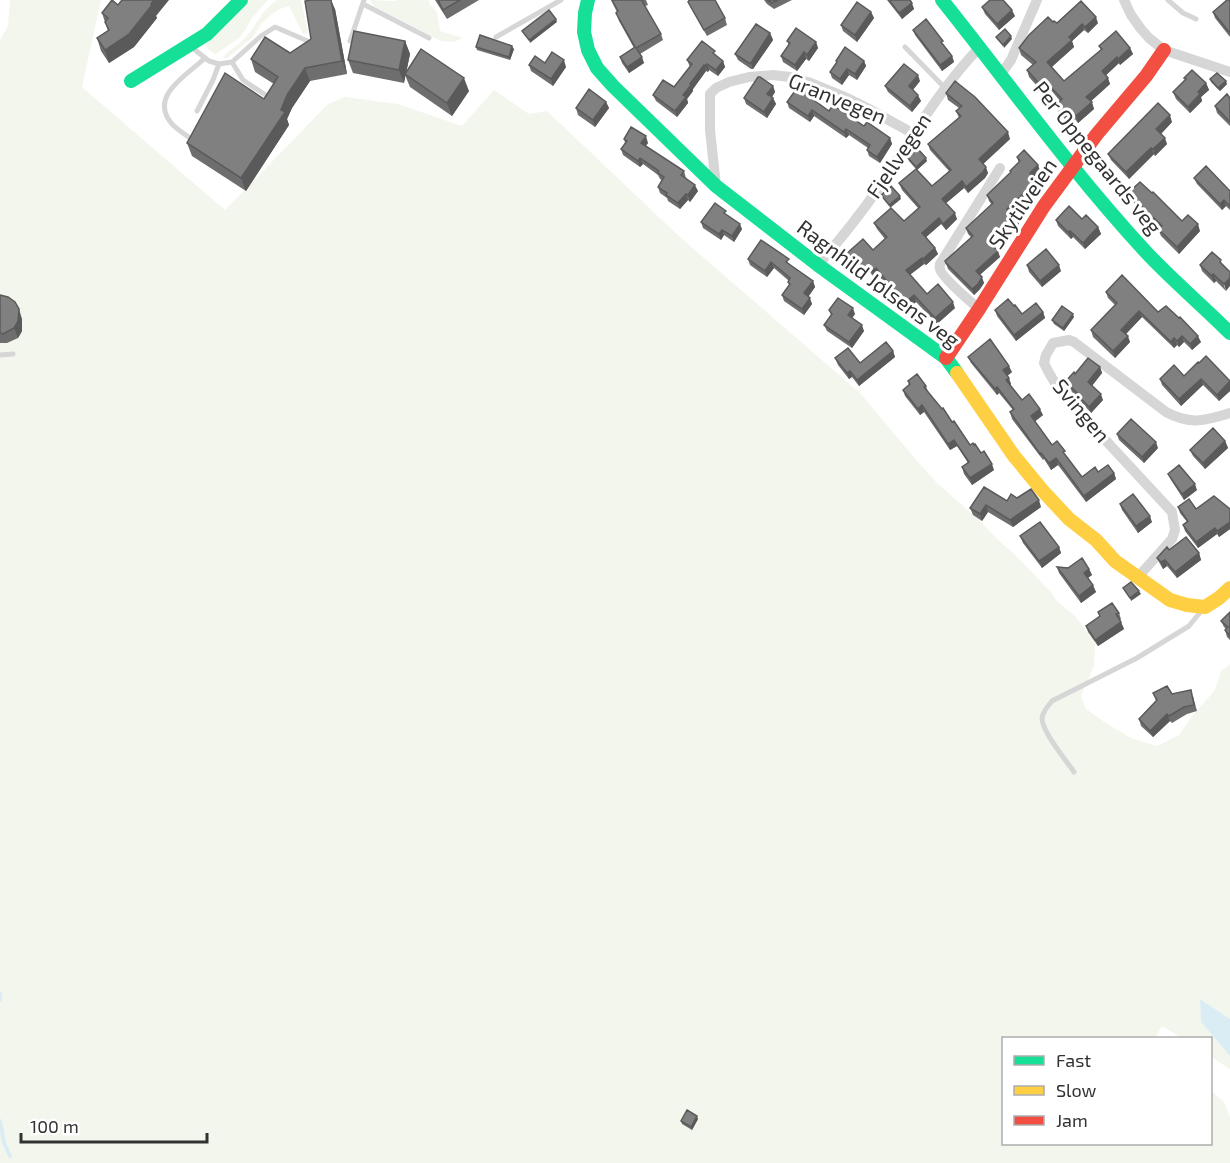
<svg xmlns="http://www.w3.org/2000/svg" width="1230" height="1163" font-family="'Exo 2',sans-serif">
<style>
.green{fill:#f3f6ed}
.water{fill:#dbedf4}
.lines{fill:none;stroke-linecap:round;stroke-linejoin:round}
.stream{stroke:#dbedf4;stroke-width:4}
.lane{stroke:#d6d6d6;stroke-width:5}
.street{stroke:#d6d6d6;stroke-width:10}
.fast{stroke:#16e098;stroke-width:14}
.slow{stroke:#ffcf43;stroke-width:14}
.jam{stroke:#f24e42;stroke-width:14}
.wall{fill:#6e6e6e}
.shaded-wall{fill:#5a5a5a}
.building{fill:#808080;stroke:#5a5a5a;stroke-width:1.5}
.labels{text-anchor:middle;stroke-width:6;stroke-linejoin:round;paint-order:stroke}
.street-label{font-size:21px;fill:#323232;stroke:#fff}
</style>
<rect width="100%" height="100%" fill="#fff"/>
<path class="green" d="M10 0H101L82 87 225 210 328 104 345 97 398 104 462 126 494 90 529 114 547 111 681 238 860 393 918 462 937 483 979 520 997 539 1014 554 1051 592 1056 600 1075 616 1095 642 1094 666 1081 696 1086 709 1106 723 1131 738 1157 746 1179 735 1193 715 1215 690 1221 671 1230 664V1019L1200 999 1201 1022 1230 1056V1069L1211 1057 1210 1038H1182L1162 1026 1155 1038H1004V1144H1210L1211 1091 1224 1102 1230 1117V1163H0V40L8 26Z
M249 0H268L252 18 244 32 239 38 216 54 210 51 206 46 207 42 223 28Z
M277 0H301L308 33 303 34 289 6 280 9 272 14 261 24 253 37 226 59 223 57C229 50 239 45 245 38 257 25 261 11 277 0Z
M370 0 395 1 397 0H429L430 5 437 12 440 31 463 38 454 42 441 41 377 8 373 5Z"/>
<path class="water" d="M1200 999 1230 1019V1056L1201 1022Z"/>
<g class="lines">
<path class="stream" d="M0 994V1000
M0 1121 4 1143 10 1156"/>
<path class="lane" d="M1168 0 1183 13 1196 19
M363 4 429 38
M496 37 561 0
M350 41 364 0
M190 46 209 61 219 64 232 62 261 36 275 27 310 42
M905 47 945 88
M232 62 243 80 267 96
M197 111 213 80 219 64
M193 140C186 135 179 131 173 125 147 97 186 76 205 58
M0 355 13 354
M1074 772C1066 760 1042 732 1042 718 1043 711 1048 706 1052 701L1137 658 1189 626 1202 610"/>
<path class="street" d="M1124 0 1131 15 1141 29 1149 38 1164 50 1230 72
M1001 74 1011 60 1037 0
M716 186 710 130V94L716 88 729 82 749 77 773 75 790 77 808 82 847 98 867 108 914 134
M818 265C839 241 859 216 878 189 910 141 939 89 980 47
M979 309C971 302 942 278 940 269 939 267 940 266 940 264L1000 168
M1137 578 1172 539 1175 530 1172 512 1059 390 1048 371 1044 363 1046 355 1053 343 1069 340 1074 342 1166 412C1190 425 1205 421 1230 413"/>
<path class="fast" d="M588 0 585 13 584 32 588 50 597 68 613 86 716 186 818 265 946 358 957 373
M942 0C1009 84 1072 172 1145 251 1172 280 1202 305 1230 333
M131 81 207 34 241 0"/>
<path class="slow" d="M957 373 1014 456 1042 490 1069 519 1096 540 1115 561 1170 600 1187 605 1205 607 1219 598 1230 588"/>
<path class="jam" d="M946 358 979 309 1044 206 1097 134 1146 76 1164 50"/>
</g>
<path class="wall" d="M435 0H479L447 19Z
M611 0H646L648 5 645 6 661 34 663 40 640 54 644 63 629 73 622 63 620 57 634 48 619 21 616 13 617 12Z
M688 0H715L725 18 727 25 707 36 691 8Z
M764 0H792L774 9 767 4Z
M887 0H910L914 9 902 19Z
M1230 0V37L1215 18 1213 12Z
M118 5 156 16 157 18 134 47 109 63 101 51 97 38 108 31 102 13Z
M982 7 1015 16 999 30 985 14Z
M335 9 347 74 310 81 292 108 287 119 289 125 246 191 192 156 187 143 264 99 274 84 255 72 251 59 290 53 311 39Z
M871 12 874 18 857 42 843 31 841 25Z
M1053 22 1057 23H1098L1088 33 1084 30 1072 41 1074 47 1052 67 1064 81 1101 50 1099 46 1130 48 1133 54 1120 65 1119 63 1106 75 1110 84 1091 101 1094 109 1078 123 1075 119 1069 124 1058 111 1056 105 1060 101 1051 90 1045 95 1029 77 1027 70 1033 65 1021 55 1019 48Z
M913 30 945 46V47L952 56 954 62 942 71 915 35Z
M770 33 773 40 753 69H751L738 60 735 54Z
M405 41 410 54 406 73 469 91 452 116 410 87 405 75 404 83 353 73 348 60Z
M787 41 816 42 818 48 809 61 806 59 797 71 783 62 781 56 789 45Z
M476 47 514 49 510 60 477 50Z
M717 56 723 61 725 67 718 76 709 70 708 72 706 71 693 89V91L687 99 688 103 677 117 656 101 653 95 674 87 690 67 687 60Z
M836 61H864L866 66 857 80 849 75 842 85 832 78 830 72 837 63Z
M545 63 566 67 553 86 531 71 529 65Z
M1184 78 1206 83 1209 90 1201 97 1202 101 1190 113 1176 99 1173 92 1185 80Z
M1210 79 1227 84 1220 91 1211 82Z
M920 81 913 90 921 101 912 112 888 92 885 86Z
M773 86 775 92 772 97 773 98 776 104 767 118 746 104 744 98Z
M817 89 820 95 815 101 829 111 890 138 892 144 880 163 869 156 867 150 868 148 849 135 846 138 814 116 810 122 789 108 787 102 800 90Z
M946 93 1010 139 983 164 988 173 985 178 968 193 964 188 946 203 957 219 946 230 941 224 926 237 935 248 938 254 926 265 924 264 910 275 927 294 955 308 937 324 916 302 908 309 878 275 874 278 870 272 864 278 849 260 846 254 873 250 885 239 877 229 874 223 904 221 918 208 902 190 899 183 916 169 909 161 908 158 927 161 917 170 932 186 949 171 930 150 928 144 959 118 956 111 959 108 948 100Z
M1230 98V126L1217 113 1215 106Z
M606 102 609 108 595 127 578 115 576 108Z
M1172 122 1161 134 1167 144 1155 156 1154 154 1129 179 1111 160 1108 154Z
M624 139 648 143 645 146 684 171 686 178 698 191 690 202 688 200 680 209 668 201 667 198 660 193 658 187 662 180 660 179 658 175 643 164 640 167 623 155 621 149 625 143Z
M1017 157 1038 165 1040 171 1033 177 1040 186 1042 192 1033 200 1029 196 1011 213 1019 224 1011 233 1007 229 991 244 1000 257 980 275 984 283 980 289 974 295 948 269 945 261 971 237 968 234 966 228 992 205 989 201 987 195 1011 173 1010 171 1019 163Z
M1194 178 1230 191V210L1226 206 1222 210 1197 184Z
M1128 193 1182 221 1200 231 1179 254 1161 236 1158 229 1159 228 1131 200Z
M728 216 742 229 734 242 724 235 721 240 703 228 701 222Z
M1082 219 1098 227 1101 234 1085 249 1073 237 1071 239 1058 226 1056 220Z
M761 240 791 265 813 281 815 287 808 297 812 304 804 315 784 301 782 295 789 285 788 282 789 281 774 268 767 277 750 265 748 259Z
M1212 252 1226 291 1216 281 1214 283 1202 271 1200 265Z
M1027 265 1061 271 1042 287 1029 272Z
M1106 292 1158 312 1201 342 1192 350 1184 342 1179 347 1177 345 1174 348 1142 317 1126 334 1130 342 1115 358 1093 337 1091 330 1115 305 1108 298Z
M0 295 22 319V331L18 338 7 343H0Z
M1014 306 1022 314 1043 312 1045 318 1016 341 997 316 995 310Z
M829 310 855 314 852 318 864 331 852 348 827 331 824 325 831 315Z
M1074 317 1064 331 1054 324 1052 320Z
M893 351 895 357 859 386 852 377 849 379 838 365 835 358 860 363Z
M968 357 1012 372 1007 376 1011 384 1010 385 1022 400 1043 415 1035 421 1052 445 1067 457 1082 477 1098 472 1114 473 1116 479 1086 502 1058 465 1051 470 1044 459 1043 460 1012 419 1010 412 1013 410 999 393 997 395 971 363Z
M1100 367 1102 373 1092 386 1103 400 1091 413 1072 392 1066 381 1075 374Z
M1184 376 1230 381V391L1219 401 1203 385 1181 406 1162 385 1160 379Z
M908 381 926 386 928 392 970 445 994 470 972 485 964 474 962 467 968 463 957 446 950 450 924 412 920 415 905 396 903 390 909 385Z
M1117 434 1158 448 1144 463 1119 440Z
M1225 441 1228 448 1205 469 1193 456 1190 450Z
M1168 474 1197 490 1184 500 1171 480Z
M1017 498 1041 507 1013 527 988 512 982 521 973 515 970 508Z
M1120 504 1152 522 1138 533 1122 510Z
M1178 507 1196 509H1230V529L1219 537 1217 534 1198 548 1185 531 1183 525 1187 522 1180 513Z
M1020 536 1059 547 1061 553 1042 568 1023 543Z
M1169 550 1199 553 1201 560 1177 578 1167 566 1163 569 1160 564 1157 558Z
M1057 567 1089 569 1092 575 1088 578 1096 592 1081 603 1059 573Z
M1098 612 1119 613 1121 619 1120 620 1124 629 1098 646 1088 632 1086 626 1100 617Z
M1230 612V640L1227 637 1225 630 1226 629 1224 627 1221 621Z
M1153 693 1193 696 1197 711 1187 714 1172 723 1170 721 1153 737 1141 726 1139 719 1156 701Z
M698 1119 692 1130 682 1124 681 1121Z"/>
<path class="shaded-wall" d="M154 0H169L156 16 157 18 134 47 109 63 105 50Z
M331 0 335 9 347 74 342 61Z
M912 3 914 9 902 19 899 13Z
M1012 10 1015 16 999 30 997 24Z
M871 12 874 18 857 42 855 35Z
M1096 17 1098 23 1088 33 1085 27Z
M556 19 557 22 530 43 529 40Z
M1082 24 1084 30 1072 41 1074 47 1050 68 1047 62 1069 37Z
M770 33 773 40 753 69 751 63Z
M1011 36 1012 39 1004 48 1003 45Z
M405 41 410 54 404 83 399 70Z
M816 42 818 48 809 61 807 55Z
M512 46 514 49 510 60 509 57Z
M1130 48 1133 54 1120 65 1118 59Z
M804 52 806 59 797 71 795 65Z
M952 56 954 62 942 71 940 65Z
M642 57 644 63 629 73 627 67Z
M1117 57 1119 63 1104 77 1102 71Z
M564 60 566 67 553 86 551 79Z
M723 61 725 67 718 76 716 70Z
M864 61 866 66 857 80 855 74Z
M707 64 709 70 708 72 705 66Z
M704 65 706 71 693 89V91L687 99 688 103 677 117 675 111 683 95 690 84Z
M305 68 310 81 292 108 287 119 289 125 246 191 241 178 281 110 287 95Z
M847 69 849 75 842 85 840 79Z
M918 75 920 81 911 92 909 86Z
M464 78 469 91 452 116 447 103Z
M1108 78 1110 84 1089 103 1086 97Z
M1226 81 1227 84 1220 91 1218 88Z
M1206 83 1209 90 1201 97 1202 101 1190 113 1188 107 1198 92Z
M1048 84 1051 90 1045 95 1043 88Z
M773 86 775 92 770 100 767 94Z
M817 89 820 95 813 104 811 98Z
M918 95 921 101 912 112 910 106Z
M773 98 776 104 767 118 764 112Z
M606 102 609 108 595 127 593 120Z
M1092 102 1094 109 1078 123 1076 116Z
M812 110 814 116 810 122 808 116Z
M1073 112 1075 119 1069 124 1067 117Z
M1170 115 1172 122 1159 136 1156 129Z
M846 129 849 135 846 138 844 132Z
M1008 132 1010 139 981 166 979 159Z
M646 136 648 143 643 150 641 143Z
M890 138 892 144 880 163 877 157Z
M1165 138 1167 144 1155 156 1153 149Z
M1151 148 1154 154 1129 179 1126 172Z
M640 158 643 164 640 167 638 161Z
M926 158 927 161 917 170 916 167Z
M1038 165 1040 171 1032 179 1030 173Z
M986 167 988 173 985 178 968 193 966 187Z
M962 181 964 188 944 205 942 199Z
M695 185 698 191 690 202 688 195Z
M1040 186 1042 192 1033 200 1030 194Z
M1027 190 1029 196 1009 215 1007 209Z
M686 194 688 200 680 209 678 203Z
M900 196 901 199 890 208 889 205Z
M1224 200 1226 206 1222 210 1220 204Z
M955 213 957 219 946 230 943 224Z
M939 218 941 224 924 239 922 233Z
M1017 219 1019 224 1011 233 1009 228Z
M740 224 742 229 734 242 732 236Z
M1005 224 1007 229 989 245 987 240Z
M1198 224 1200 231 1179 254 1177 247Z
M1098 227 1101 234 1085 249 1083 243Z
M722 230 724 235 721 240 719 234Z
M1070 231 1073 237 1071 239 1068 232Z
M935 248 938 254 926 265 923 259Z
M998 251 1000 257 978 276 976 271Z
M922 258 924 264 908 276 906 270Z
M771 262 774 268 767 277 765 271Z
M1059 265 1061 271 1042 287 1040 281Z
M868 266 870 272 864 278 861 272Z
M876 268 878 275 874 278 872 271Z
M1213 274 1216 281 1214 283 1212 276Z
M982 277 984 283 980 289 974 295 972 289Z
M1230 278V286L1226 291 1224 284Z
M813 281 815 287 806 300 804 293Z
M914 295 916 302 908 309 905 303Z
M810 298 812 304 804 315 802 309Z
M953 302 955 308 937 324 935 318Z
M853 308 855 314 850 321 848 315Z
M19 309 22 319V331L18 338 14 328Z
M1139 311 1142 317 1124 336 1121 330Z
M1043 312 1045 318 1016 341 1014 335Z
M1073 314 1074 317 1064 331 1063 328Z
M862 325 864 331 852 348 849 342Z
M1128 336 1130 342 1115 358 1113 351Z
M1182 336 1184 342 1179 347 1177 341Z
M1198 336 1201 342 1192 350 1190 344Z
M1174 338 1177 345 1174 348 1171 342Z
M893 351 895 357 859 386 857 380Z
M1009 366 1012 372 1006 377 1003 370Z
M1100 367 1102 373 1090 388 1088 382Z
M850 371 852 377 849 379 847 373Z
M1009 378 1011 384 1008 386 1006 380Z
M1201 379 1203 385 1181 406 1179 399Z
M1230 382V391L1219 401 1217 395Z
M997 387 999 393 997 395 995 389Z
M1101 394 1103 400 1091 413 1089 407Z
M922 405 924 412 920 415 918 409Z
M1040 409 1043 415 1033 423 1031 416Z
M954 440 957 446 950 450 948 444Z
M1225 441 1228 448 1205 469 1203 463Z
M1156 442 1158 448 1144 463 1142 457Z
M1056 458 1058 465 1051 470 1049 463Z
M992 464 994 470 972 485 970 478Z
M1114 473 1116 479 1086 502 1084 496Z
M1195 484 1197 490 1184 500 1182 494Z
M1039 500 1041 507 1013 527 1010 520Z
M986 505 988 512 982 521 980 514Z
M1150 516 1152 522 1138 533 1136 526Z
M1230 522V529L1219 537 1217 531Z
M1215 528 1217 534 1198 548 1196 542Z
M1059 547 1061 553 1042 568 1039 561Z
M1199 553 1201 560 1177 578 1175 572Z
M1165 560 1167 566 1163 569 1161 562Z
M1089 569 1092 575 1086 579 1084 573Z
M1093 585 1096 592 1081 603 1079 596Z
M1139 591 1141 594 1131 601 1130 598Z
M1121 622 1124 629 1098 646 1095 640Z
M1167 714 1170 721 1153 737 1150 731Z
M697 1116 698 1119 692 1130 691 1127Z"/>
<path class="building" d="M112 0 118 5 122 0H154L151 4 152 5 129 34 105 50 97 38 109 30 105 22 108 18 102 13Z
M311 0H331L342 61 305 68 287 95 281 110 285 112 241 178 187 143 225 73 264 99 278 77 251 59 265 37 290 53 311 39 305 1Z
M438 0H460L443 10Z
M612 0H643L642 1 661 34 636 48 642 57 627 67 620 57 635 47 617 15 616 13 618 11Z
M690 0H715L725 18 704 30 688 2Z
M767 0H778L772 3Z
M889 0H910L912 3 899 13Z
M990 0H1003L1012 10 997 24 982 7Z
M1227 0H1230V32H1229L1213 12Z
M1081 1 1096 17 1085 27 1082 24 1069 37 1072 40 1047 62 1064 81 1102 49 1099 46 1116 31 1130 48 1118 59 1117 57 1102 71 1108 78 1086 97 1092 102 1076 116 1073 112 1067 117 1056 105 1062 99 1048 84 1043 88 1027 70 1036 62 1019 48 1029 35 1048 17 1053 22 1054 21 1057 23Z
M857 2 871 12 855 35 841 25Z
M549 10 556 19 529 40 522 31Z
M926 19 943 41 941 42 952 56 940 65 913 30Z
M756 24 770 33 751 63H749L735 54Z
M796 28 816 42 807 55 804 52 795 65 781 56 790 43 787 41Z
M1005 29 1011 36 1003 45 996 37Z
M354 31 405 41 399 70 348 60Z
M480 35 512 46 509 57 476 47Z
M702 41 715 51 713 53 723 61 716 70 707 64 705 66 704 65 690 84 691 85 683 95 686 97 675 111 653 95 663 80 674 87 692 64 687 60Z
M845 47 864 61 855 74 847 69 840 79 830 72 837 62 836 61Z
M421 49 464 78 447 103 405 74Z
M552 52 564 60 551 79 529 65 535 56 545 63Z
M904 64 918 75 909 86 918 95 910 106 885 86Z
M1192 70 1206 83 1198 92 1200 94 1188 107 1173 92 1186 79 1184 78Z
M1217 73 1226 81 1218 88 1210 79Z
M758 77H760L773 86 767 94 773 98 764 112 744 98Z
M955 81 975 97 1008 132 979 159 986 167 983 172 966 187 962 181 942 199 955 213 943 224 939 218 922 233 935 248 923 259 922 258 906 270 927 294 938 284 953 302 935 318 914 295 905 303 876 268 872 271 868 266 861 272 846 254 863 239 873 250 887 237 874 223 891 208 904 221 920 207 899 183 916 169 932 186 951 170 928 144 961 116 956 111 962 106 946 93Z
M805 84 817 89 811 98 829 111 833 105 864 126 867 122 890 138 877 157 867 150 870 145 846 129 844 132 812 110 808 116 787 102 797 88 800 90Z
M589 89 606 102 593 120 576 108Z
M1227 94 1230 98V122L1215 106Z
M1158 103 1170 115 1156 129 1165 138 1153 149 1151 148 1126 172 1108 154Z
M631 127 646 136 641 143 684 171 681 175 695 185 688 195 686 194 678 203 666 195 667 193 658 187 664 177 658 173 659 171 640 158 638 161 621 149 627 141 624 139Z
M918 149 926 158 916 167 908 158Z
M1024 150 1038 165 1030 173 1040 186 1030 194 1027 190 1007 209 1017 219 1009 228 1005 224 987 240 998 251 976 271 982 277 978 284 972 289 946 263 945 261 973 236 966 228 993 203 987 195 1011 172 1010 171 1020 161 1017 157Z
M1206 166 1230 191V206L1224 200 1220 204 1194 178Z
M1140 182 1152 193 1153 192 1182 221 1188 215 1198 224 1177 247 1158 229 1162 226 1128 193Z
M891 186 900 196 889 205 881 195Z
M715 203 726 211 724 213 740 224 732 236 722 230 719 234 701 222Z
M1069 206 1082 219 1086 215 1098 227 1083 243 1070 231 1068 232 1056 220Z
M761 240 789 259 786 262 813 281 804 293 810 298 802 309 782 295 790 284 788 282 790 278 771 262 765 271 748 259Z
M1046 249 1059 265 1040 281 1027 265Z
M1212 252 1221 260 1220 262 1230 272V278L1224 284 1213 274 1212 276 1200 265Z
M1122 275 1158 312 1166 306 1179 318 1180 317 1198 336 1190 344 1182 336 1177 341 1174 338 1171 342 1139 311 1121 330 1128 336 1113 351 1091 330 1117 303 1106 292Z
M0 295 8 297 15 302 19 309 18 321 14 328 3 334 0 333Z
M838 298 853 308 848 315 862 325 849 342 824 325 832 314 829 310Z
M1008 299 1014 306 1015 305 1022 314 1036 303 1043 312 1014 335 995 310Z
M1062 306 1073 314 1063 328 1052 320Z
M990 339 1009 366 1003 370 1009 378 1006 380 1022 400 1029 394 1040 409 1031 416 1052 445 1057 441 1065 451 1063 452 1082 477 1095 467 1098 472 1108 465 1114 473 1084 496 1056 458 1049 463 1041 453 1040 454 1010 412 1014 409 997 387 995 389 968 357Z
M886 342 893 351 857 380 850 371 847 373 835 358 848 348 860 363Z
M1206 356 1230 381 1217 395 1201 379 1179 399 1160 379 1174 365 1184 376 1198 362 1199 363Z
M1088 358 1100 367 1088 382 1101 394 1089 407 1077 395 1078 394 1070 386 1071 385 1066 381 1074 372 1075 374Z
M917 374 926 386 924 387 942 409 943 408 952 422 954 421 970 445 973 443 974 445 975 444 981 453 984 451 992 464 970 478 962 467 969 462 954 440 948 444 922 405 918 409 903 390 910 384 908 381Z
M1131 419 1156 442 1142 457 1117 434Z
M1213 428 1225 441 1203 463 1190 450Z
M1179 465 1195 484 1182 494 1168 474Z
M984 487 1007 501 1011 494 1017 498 1031 489 1039 500 1010 520 986 505 980 514 970 508Z
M1133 494 1150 516 1136 526 1120 504Z
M1214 496 1230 509V522L1217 531 1215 528 1196 542 1183 525 1188 521 1178 507 1189 499 1196 509Z
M1040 522 1059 547 1039 561 1020 536Z
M1186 537 1199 553 1175 572 1165 560 1161 562 1157 558 1167 547 1169 550Z
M1082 558 1089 569 1084 573 1093 585 1079 596 1057 567 1068 568Z
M1131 582 1139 591 1130 598 1123 588Z
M1112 603 1119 613 1116 614 1121 622 1095 640 1086 626 1100 616 1098 612Z
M1230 612V636L1225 630 1228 627 1221 621Z
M1167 686 1172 694 1191 690 1194 705 1184 707 1169 716 1167 714 1150 731 1139 719 1157 700 1153 693Z
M687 1110 697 1116 691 1127 681 1121Z"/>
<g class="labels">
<g class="street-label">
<text transform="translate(837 99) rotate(22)" y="7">Granvegen</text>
<text transform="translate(899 156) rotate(-56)" y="7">Fjellvegen</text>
<text transform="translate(1097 158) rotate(51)" y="7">Per Oppegaards veg</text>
<text transform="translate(1023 204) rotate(-56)" y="7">Skytilveien</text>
<text transform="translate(878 284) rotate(37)" y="7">Ragnhild Jølsens veg</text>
<text transform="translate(1081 411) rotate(50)" y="7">Svingen</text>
</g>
</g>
<rect x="1002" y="1037" width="210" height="108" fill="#ffffff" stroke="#adadad" stroke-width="1.5"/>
<rect x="1014" y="1056" width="30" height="9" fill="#16e098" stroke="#adadad" stroke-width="1.5"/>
<text x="1056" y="1067" font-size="18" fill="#323232">Fast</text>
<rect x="1014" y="1086" width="30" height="9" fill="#ffcf43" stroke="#adadad" stroke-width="1.5"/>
<text x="1056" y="1097" font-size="18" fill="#323232">Slow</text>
<rect x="1014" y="1116" width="30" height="9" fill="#f24e42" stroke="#adadad" stroke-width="1.5"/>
<text x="1056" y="1127" font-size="18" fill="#323232">Jam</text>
<path d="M21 1133v9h186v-9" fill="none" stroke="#323232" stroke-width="3"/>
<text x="30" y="1133" font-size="18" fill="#323232" stroke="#ffffff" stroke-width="4.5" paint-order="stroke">100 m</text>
</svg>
